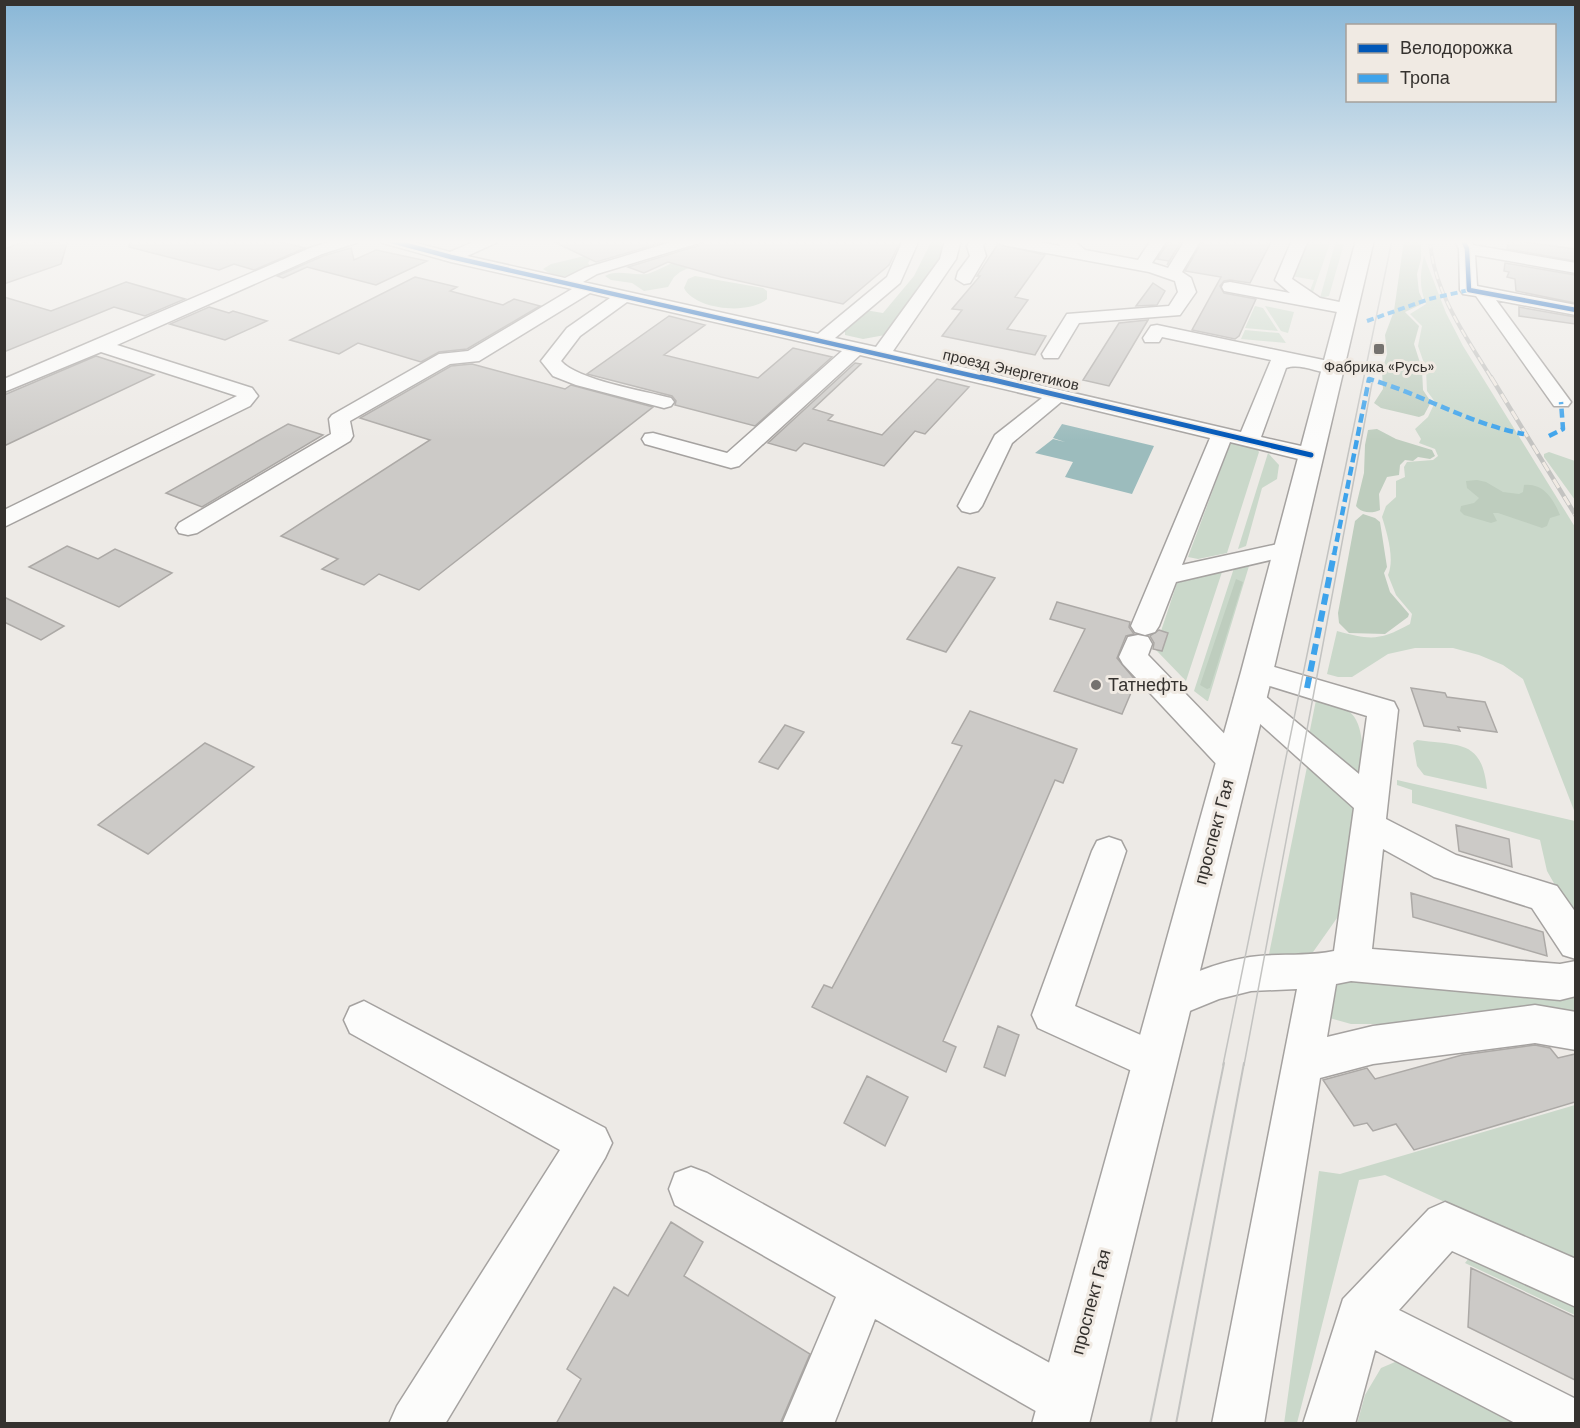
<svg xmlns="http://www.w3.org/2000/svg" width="1580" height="1428" font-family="'DM Sans',sans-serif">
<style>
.green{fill:#cad8ca}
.forest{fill:#becdbe}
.water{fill:#9cbcbd}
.building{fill:#cccac7;stroke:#aca9a6;stroke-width:1.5}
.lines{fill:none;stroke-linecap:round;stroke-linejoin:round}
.minor-casing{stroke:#a5a2a0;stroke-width:3}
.major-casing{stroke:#a5a2a0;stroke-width:3}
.minor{fill:#fcfcfb;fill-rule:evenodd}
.major{fill:#fcfcfb;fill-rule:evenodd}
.tram-far1{stroke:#c3c3c1;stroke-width:1.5}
.tram{stroke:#c3c3c1;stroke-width:2}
.rail-far1-casing{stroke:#c3c3c1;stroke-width:4}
.rail-casing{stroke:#c3c3c1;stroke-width:4.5}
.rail-far1{stroke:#f0eae3;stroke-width:2;stroke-dasharray:8;stroke-linecap:butt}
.rail{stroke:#f0eae3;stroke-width:3;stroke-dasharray:10;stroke-linecap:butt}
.quiet-far2{stroke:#3ea3eb;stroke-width:4;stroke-dasharray:7 4;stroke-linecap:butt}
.quiet-far1{stroke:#3ea3eb;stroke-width:4.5;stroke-dasharray:9 4.5;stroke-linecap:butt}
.quiet{stroke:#3ea3eb;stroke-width:6;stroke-dasharray:11 6;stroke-linecap:butt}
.cycleway-far1-casing{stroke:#f0eae3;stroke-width:7}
.cycleway-casing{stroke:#f0eae3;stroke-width:8}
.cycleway-far1{stroke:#0057b8;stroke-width:4.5}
.cycleway{stroke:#0057b8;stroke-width:5}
.poi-dot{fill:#75726f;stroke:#f0eae3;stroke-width:2}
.labels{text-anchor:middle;stroke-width:6;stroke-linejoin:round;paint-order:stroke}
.far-poi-label{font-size:15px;fill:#35322f;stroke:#f0eae3}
.far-street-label{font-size:15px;fill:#35322f;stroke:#f0eae3}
.poi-label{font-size:18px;fill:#35322f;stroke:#f0eae3;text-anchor:start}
.street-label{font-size:18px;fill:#35322f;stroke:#f0eae3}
</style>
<rect width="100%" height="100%" fill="#edeae6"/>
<path class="green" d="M1305 240H1331L1313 292 1310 291 1314 280 1291 276Z
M1336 240H1345L1329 296 1320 298Z
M1424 256 1446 313 1463 346 1575 527V813L1523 679 1503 665 1479 655 1453 648H1415L1388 654 1352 677H1338L1327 674 1337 631C1371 640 1379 641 1410 624L1412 614 1396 595 1388 575C1395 559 1387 533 1382 517L1386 506 1396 497V481L1405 477 1404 467 1407 462 1433 460 1438 456 1435 449 1419 443 1421 439 1415 429 1428 417 1435 402 1427 391 1426 369 1418 346 1422 326 1410 314 1426 304C1419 287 1420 274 1424 256Z
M1255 306 1263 308 1278 331 1245 328Z
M1265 306 1294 312 1288 333 1281 331Z
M1245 330 1279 333 1286 343 1241 339Z
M1237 441 1256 448 1259 452 1227 553 1198 559 1188 557 1230 444Z
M1549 452 1575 461V500L1544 457V454Z
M1268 453 1279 465 1277 479 1262 488 1246 546 1238 549Z
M1249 566 1208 701H1207L1194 691 1234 568Z
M1222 572 1186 681 1155 649 1177 583Z
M1316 700C1352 706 1360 714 1363 751 1364 760 1366 770 1364 779L1309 735Z
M1417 740C1459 746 1482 739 1487 789L1424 775 1417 766 1413 743Z
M1309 757 1358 810 1342 911 1306 962 1267 964Z
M1397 780 1575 821V920L1547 871 1540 840 1412 803V790L1397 785Z
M1361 979 1575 992V1013L1466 1012 1393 1024H1351L1326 1017 1335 985 1342 981Z
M1575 1105V1261L1385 1175 1359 1180 1297 1423 1284 1424 1319 1171 1340 1174Z
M1469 1258 1575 1295V1315L1465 1263Z
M1402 1359 1544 1424H1357L1365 1395 1381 1368Z"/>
<path class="forest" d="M715 240H747L680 272 674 277 668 287 644 291 632 283 611 280 605 276C616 269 633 276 647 274 662 270 698 248 715 240Z
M932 240H950L946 260 899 324 885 335 863 339 845 335V326L865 310 883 313 914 276Z
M1404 240H1421V259L1417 274 1419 292 1424 303 1405 312 1419 326 1414 344 1422 369 1423 390 1431 402 1424 415 1419 417 1381 408 1374 403 1383 389 1382 371 1387 354 1385 335 1394 311Z
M610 250 590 260 588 263 591 267C574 275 560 282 543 269L551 264Z
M695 276 763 288 767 291V299C750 315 695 310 684 288L688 279Z
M1377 429 1396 439 1432 450 1435 456 1430 459 1418 457 1413 461 1405 460 1400 465 1399 475 1387 477 1379 494 1380 510C1372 514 1361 513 1356 506L1364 473 1365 445 1368 430Z
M1477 480 1486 482 1503 492 1519 494 1523 492 1524 485C1543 483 1553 498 1560 515L1550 518 1547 526 1542 528 1498 513H1493L1497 521 1491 523 1464 515 1460 511 1461 506 1474 503 1479 498 1467 488 1466 481Z
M1363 514 1375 518 1380 522 1387 567 1384 573 1390 592 1409 614 1408 617 1385 634 1349 633 1339 623 1338 613 1355 521Z
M1236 579 1243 582 1210 688 1207 689 1200 685Z"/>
<path class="water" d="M1062 424 1154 446 1132 494 1065 477 1073 462 1035 453 1053 439 1065 442 1053 438Z"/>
<path class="building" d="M29 240 47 243 68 240 61 264 4 284V249Z
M130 240H272L305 248 254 270 234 264 219 270 129 247Z
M550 240H671L596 262Z
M704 240H901L889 265 843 304 721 277 668 262 644 273 628 267 700 245Z
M1170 240H1182L1167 265 1169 261 1157 259Z
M1203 240H1272L1250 283 1230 280 1224 281 1220 286 1224 293 1256 299 1239 336 1235 339 1192 330 1221 277 1185 271Z
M1509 240 1575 249V261L1507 249Z
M998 244 1045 255 1015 297 1028 300 1007 329 1046 336 1035 355 942 336 962 310 952 309 980 276H977Z
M351 248 354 260 376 250 427 261 376 285 307 267 283 278 277 276 323 256Z
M1505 263 1575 275V303L1516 291 1515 279 1507 277 1509 272 1504 271Z
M415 277 457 287 450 291 503 305 514 299 540 306 467 349 439 352 421 362 358 343 339 354 290 340Z
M126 282 185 299 145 316 114 307 4 352V297L51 311Z
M1153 283 1165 291 1157 305 1136 306Z
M209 307 229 313 233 311 267 321 225 340 170 324Z
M1519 307 1575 317V324L1519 316Z
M669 316 705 325 664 355 758 378 793 348 832 357 755 426 675 405 676 401 672 396 587 374Z
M1148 320 1109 386 1083 380 1119 323Z
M96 356 154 375 4 446V395Z
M855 363 861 364 813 409 833 415 828 420 882 435 937 379 969 387 925 434 915 431 884 466 804 443 796 451 768 443Z
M472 364 565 389 571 385 653 407 419 590 379 574 364 585 322 569 338 559 281 536 430 440 360 418 451 366Z
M288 424 323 435 202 507 166 493Z
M67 546 98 559 115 549 172 573 119 607 29 567Z
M958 567 995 578 946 652 907 639Z
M4 597 64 626 41 640 4 622Z
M1057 602 1130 622 1129 627 1134 634 1126 636 1117 658 1136 681 1122 714 1054 691 1085 629 1050 619Z
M1159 630 1168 633 1162 651 1153 649 1154 643 1150 636Z
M1411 688 1445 693 1447 697 1485 702 1497 732 1458 727 1460 731 1424 726Z
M970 711 1077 749 1063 783 1055 780 943 1041 956 1047 946 1072 812 1007 824 985 832 988 962 746 952 743Z
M785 725 804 732 778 769 759 762Z
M205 743 254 767 148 854 98 825Z
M1456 825 1509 839 1512 867 1459 851Z
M1411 893 1543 932 1547 956 1413 917Z
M998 1026 1019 1035 1005 1076 984 1067Z
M1535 1045 1550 1048 1558 1058 1575 1054V1102L1414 1150 1396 1124 1373 1131 1367 1123 1354 1126 1323 1080 1367 1068 1375 1079 1462 1055Z
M867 1076 908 1097 885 1146 844 1123Z
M671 1222 703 1242 684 1276 810 1354 780 1424H556L581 1379 567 1369 614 1287 628 1296Z
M1471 1268 1575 1317V1380L1468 1327Z"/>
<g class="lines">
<defs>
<path id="minor" d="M335 240H359L356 243 322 254 117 345 252 388 258 396 250 406 4 527V510L237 396 101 352 4 392V379L310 248Z
M380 240H405L450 252 478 240H499L496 243 467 256 565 278 585 268 678 240H702L699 243 597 274 583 282 818 334 887 277 903 240H919L900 283 835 338 876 347 940 259 945 240H961L956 259 893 351 1241 432 1271 360 1162 337 1159 342H1145L1143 338 1151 326 1157 325 1333 362 1340 364 1343 368 1340 372C1322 377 1304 362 1286 368L1261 437 1319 450 1322 455 1319 460 1311 462 1230 442 1182 565 1287 542 1296 544 1299 549 1296 554 1176 582 1159 626 1155 632 1145 635 1135 632 1131 626 1210 438 1061 402 1012 443 982 506 978 511 970 513 962 511 958 506 995 435 1042 398 860 355 739 466 731 468 645 444 642 439 645 434 653 433 727 453 842 351 627 302 580 336 561 361C577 380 645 391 671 398L674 402 671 406 664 408 576 385 553 376 541 361 567 328 610 298 590 293 479 361 450 364 350 421 353 436 350 441 197 533 188 535 179 533 176 528 179 523 331 434 329 419 332 415 439 354 468 351 572 289 451 262 383 243Z
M970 240H986L983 246 986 256 970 283 964 284 956 279 958 272 970 256 967 246Z
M995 240H1028L1060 246 1057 240H1073L1085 250 1138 260 1151 240H1167L1152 263 1168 268 1185 240H1201L1182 272 1191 278 1196 292 1180 315 1079 323 1058 358H1044L1042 354 1067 314 1169 306 1178 292 1175 281 1149 272 1003 245Z
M1292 240H1308L1292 279 1320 298 1354 305 1357 309 1354 313 1348 314 1224 291 1222 287 1224 283 1230 282 1290 293 1275 280Z
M1455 240H1471L1473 245 1576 263V273L1475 255 1477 286 1576 305V315L1496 300 1571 402 1568 406H1554L1476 296 1463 294 1460 290 1459 249Z
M1138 635 1148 637 1152 644 1148 655 1243 753 1248 761 1243 769 1232 773 1221 769 1123 664 1119 657 1128 637Z
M1257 662 1394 702 1398 710 1386 819 1456 855 1557 886 1576 913V959L1563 955 1532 908 1434 877 1383 849 1372 949 1560 964 1576 961V996L1560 1000 1351 981 1336 984 1327 1037 1373 1026 1535 1005 1576 1012V1050L1535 1043 1373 1064 1320 1078 1264 1424H1212L1297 989 1251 991 1219 999 1170 1019 1156 1014 1151 1001 1156 988C1187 976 1217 962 1250 957 1278 953 1306 957 1334 951L1354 808 1239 705 1234 698 1239 691 1249 688 1259 691 1359 774 1367 716 1247 679 1243 672 1247 665Z
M1109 837 1121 841 1126 851 1075 1006 1168 1047 1174 1061 1168 1075 1154 1081 1038 1028 1032 1015 1092 851 1097 841Z
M364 1001 605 1128 612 1143 605 1158 445 1424H389L397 1406 560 1150 350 1033 344 1020 350 1007Z
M691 1167 707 1173 1084 1382 1092 1400 1084 1418C1070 1424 1062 1424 1048 1418L875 1319 834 1424H782L836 1297 675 1205 669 1189 675 1173Z
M1445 1202 1576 1259V1307L1452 1251 1399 1310 1576 1399V1424H1517L1375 1350 1355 1424H1303L1343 1299 1429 1209Z"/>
<path id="major" d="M1356 240H1374L1273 672 1089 1424H1032L1241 672Z"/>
</defs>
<use href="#minor" class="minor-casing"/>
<use href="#major" class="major-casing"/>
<use href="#minor" class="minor"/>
<use href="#major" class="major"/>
<path class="tram-far1" d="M1223 1065 1392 240
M1244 1065 1372 383"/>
<path class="tram" d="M1150 1424 1224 1063
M1176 1424 1244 1063"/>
<defs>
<path id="rail-far1" d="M1430 240C1433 291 1466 337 1492 379"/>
<path id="rail" d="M1491 377 1576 516"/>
</defs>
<use href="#rail-far1" class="rail-far1-casing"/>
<use href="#rail" class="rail-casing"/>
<use href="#rail-far1" class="rail-far1"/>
<use href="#rail" class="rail"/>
<path class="quiet-far2" d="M1367 321 1429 299 1469 290"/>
<path class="quiet-far1" d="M1549 436 1563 429 1561 402
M1334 555 1369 379C1422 394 1469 424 1524 434"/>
<path class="quiet" d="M1307 688 1334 554"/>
<defs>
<path id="cycleway-far1" d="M388 240 451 257 987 379
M1463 240 1467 249 1469 290 1576 310"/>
<path id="cycleway" d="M981 377 1311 455"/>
</defs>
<use href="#cycleway-far1" class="cycleway-far1-casing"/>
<use href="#cycleway" class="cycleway-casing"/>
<use href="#cycleway-far1" class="cycleway-far1"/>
<use href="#cycleway" class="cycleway"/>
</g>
<linearGradient id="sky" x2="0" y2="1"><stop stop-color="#89b7d7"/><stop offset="0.55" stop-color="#f7f6f4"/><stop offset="1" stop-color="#f7f6f4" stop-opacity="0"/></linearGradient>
<rect width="1580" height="440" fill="url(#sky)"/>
<g class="poi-dot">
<rect x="1373" y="343" width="12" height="12" rx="3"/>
<circle cx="1096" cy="685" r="6"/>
</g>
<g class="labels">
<g class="far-poi-label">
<text x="1379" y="372">Фабрика «Русь»</text>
</g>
<g class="far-street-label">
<text transform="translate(1011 370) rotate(13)" y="5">проезд Энергетиков</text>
</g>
<g class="poi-label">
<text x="1108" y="691">Татнефть</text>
</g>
<g class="street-label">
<text transform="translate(1214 832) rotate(-75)" y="6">проспект Гая</text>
<text transform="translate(1091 1302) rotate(-75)" y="6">проспект Гая</text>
</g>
</g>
<rect width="1580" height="1428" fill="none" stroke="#35322f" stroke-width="12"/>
<rect x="1346" y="24" width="210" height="78" fill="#f0eae3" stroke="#a5a09b" stroke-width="1.5"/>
<rect x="1358" y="44" width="30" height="9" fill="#0057b8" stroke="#a5a09b" stroke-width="1.5"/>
<text x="1400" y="54" font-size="18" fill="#35322f">Велодорожка</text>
<rect x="1358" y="74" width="30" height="9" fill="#3ea3eb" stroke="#a5a09b" stroke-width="1.5"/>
<text x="1400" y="84" font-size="18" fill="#35322f">Тропа</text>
</svg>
